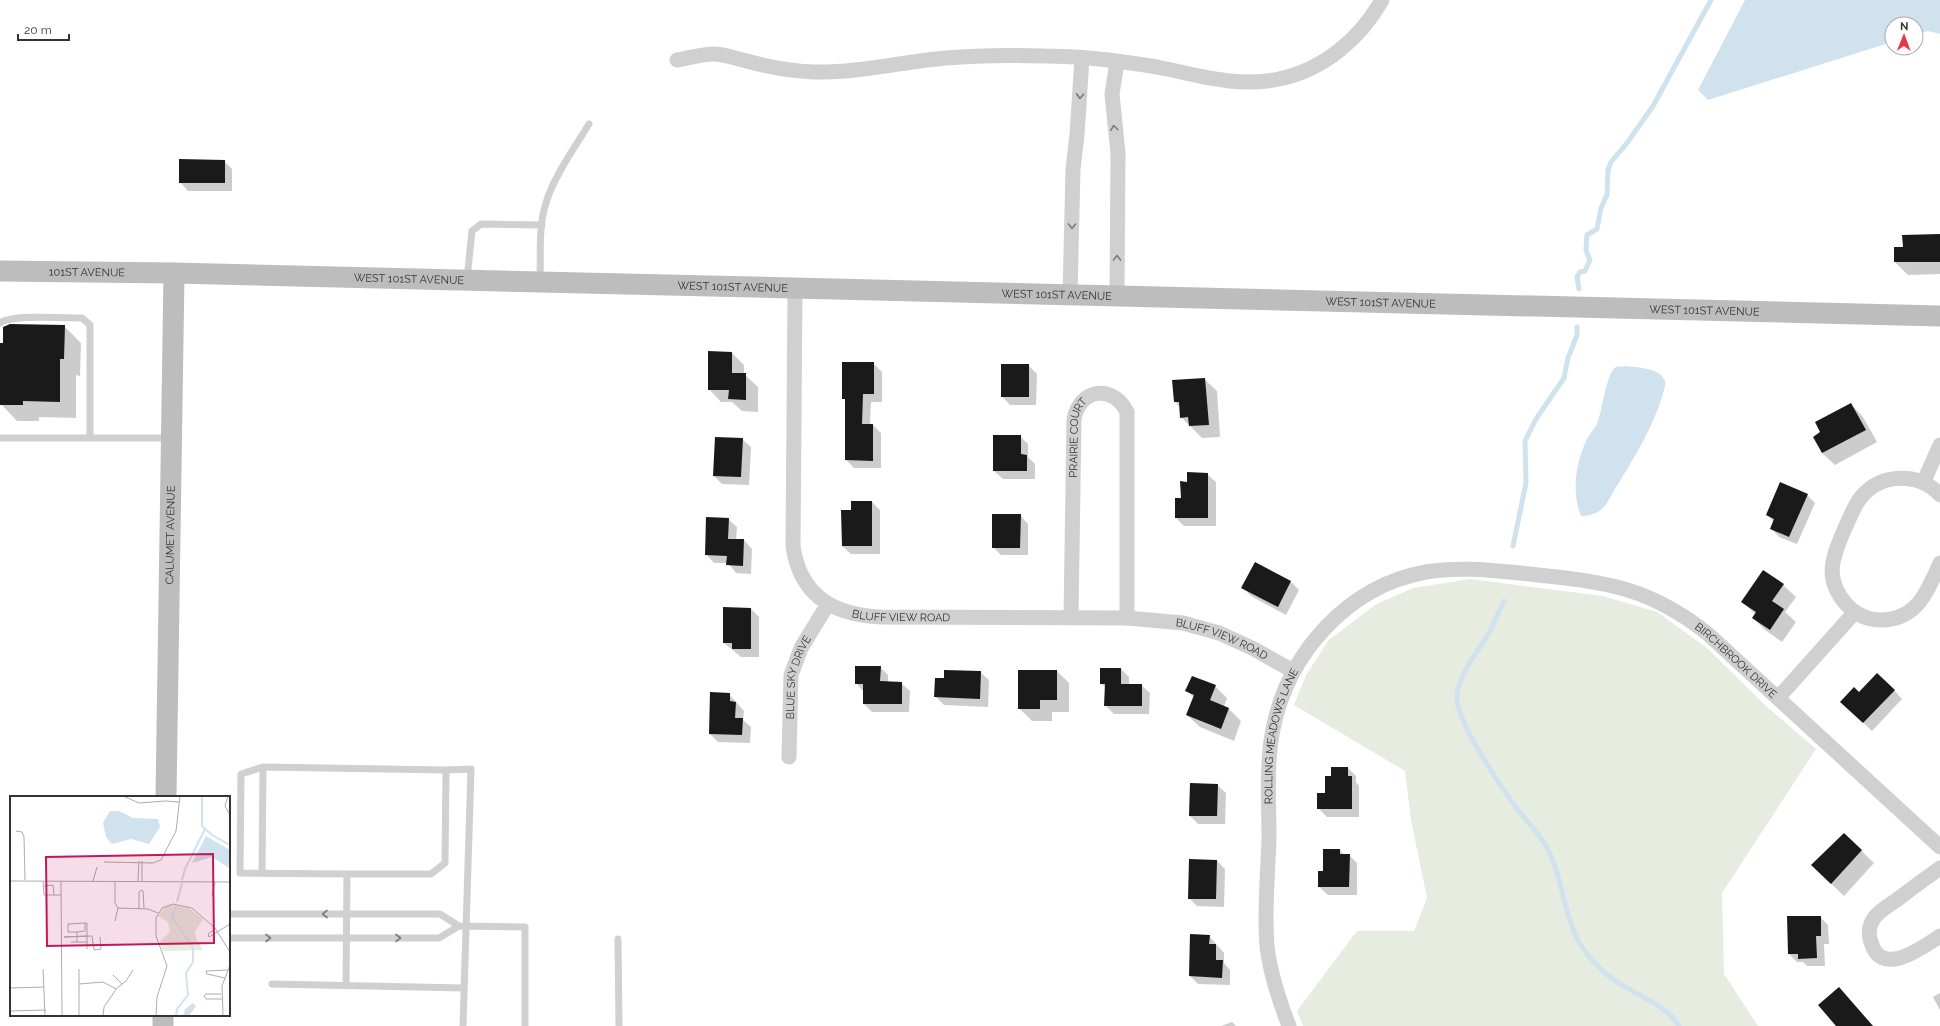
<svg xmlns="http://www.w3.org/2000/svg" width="1940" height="1026" font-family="Raleway,sans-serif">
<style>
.green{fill:#e6ecdf}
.water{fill:#cfe2ee}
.shadow{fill:#0003}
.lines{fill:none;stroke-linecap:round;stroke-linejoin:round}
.stream{stroke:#cfe2ee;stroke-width:5}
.building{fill:#1a1a1a}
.lane{stroke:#d0d0d0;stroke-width:7}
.street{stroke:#d0d0d0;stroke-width:15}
.secondary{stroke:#bdbdbd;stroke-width:21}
.oneway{stroke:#7a7a7a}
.labels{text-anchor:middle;stroke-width:4;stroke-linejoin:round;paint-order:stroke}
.street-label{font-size:11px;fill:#333;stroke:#fff}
.inset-river{fill:none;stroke:#cfe2ee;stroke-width:2}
.inset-road{fill:none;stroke:#adadad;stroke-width:1}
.view{fill:#c2185b;fill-opacity:0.15;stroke:#c2185b;stroke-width:2}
.inset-edge{fill:none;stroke:#333;stroke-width:2}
</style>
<rect width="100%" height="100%" fill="#fff"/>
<path class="green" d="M1470 579 1603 596 1657 612 1707 648 1765 705 1816 749 1722 893 1724 974 1758 1026H1303L1297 1011 1357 931H1414L1427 898 1411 820 1405 771 1294 705 1306 675 1329 640 1375 605 1413 588Z"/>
<path class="water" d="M1745 0H1940V34L1928 31 1916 34V24H1892V42L1708 100 1698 90Z
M1625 366C1636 367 1659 368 1664 379 1667 383 1664 389 1663 394 1653 427 1636 455 1618 484 1613 491 1609 502 1603 508 1597 514 1589 516 1581 516 1571 492 1576 462 1587 439 1590 433 1596 428 1598 421 1602 411 1607 371 1616 367 1618 366 1622 367 1625 366Z"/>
<path class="shadow" d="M224 161 232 169V191H188L180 182Z
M1940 235V274L1908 275 1895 262V248H1904Z
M64 326 81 343 80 376 76 375V418L39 417V421H17L1 404 0 344Z
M732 353 744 365V374L758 387V412L742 411 732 402H721L709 389Z
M874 364 882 372V402H871L870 425H873L881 433V468H854L846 460V401L843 398Z
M1028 365 1037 374 1036 405H1010L1002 396Z
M1204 379 1217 391 1220 437 1202 438 1181 417V408L1175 402Z
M1851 404 1863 417 1877 442 1835 465 1822 453 1814 437 1822 433Z
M1020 436 1028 444V457L1035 464V479H1003L994 471Z
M742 439 751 447 749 485 722 484 714 476Z
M1207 474 1216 482V526H1184L1176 518 1182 499Z
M1807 495 1815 503 1797 544 1779 537 1771 528 1774 522 1767 515Z
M872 502 880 510V554H851L842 546 852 511Z
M1020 515 1028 524V555H1001L993 547Z
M728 519 737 527 736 540H744L752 549 751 574 736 573 728 563H714L706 554Z
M1256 564 1291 582 1299 590 1286 615 1251 596 1243 588Z
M1783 585 1796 597 1785 612 1796 622 1782 642 1765 630 1753 618 1755 614 1742 602Z
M724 608 751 609 759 617V657H741L724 643Z
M880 667 888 675V683H901L910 691 909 712H872L864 704V692L856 683Z
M1121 669 1129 677V685H1141L1150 693 1149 714H1114L1105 705 1106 688 1101 683Z
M1019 671H1057L1069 683V712H1052V721H1032L1019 708Z
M980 672 989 680 988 707 944 705 935 696 945 679Z
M1215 686 1227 698 1224 707 1229 709 1241 721 1234 741 1200 727 1187 715 1194 698 1187 691Z
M1894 690 1902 699 1872 731 1850 710 1860 693Z
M729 694 744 711 743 720 751 727 750 743 718 742 710 734Z
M1348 768 1356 776V782L1359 786V817H1327L1318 808 1332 777Z
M1217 785 1226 793 1225 824H1198L1190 816Z
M1844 834 1874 863 1844 896 1824 877Z
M1340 850 1344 855H1349L1357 863V895H1328L1319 887 1324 872Z
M1217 861 1225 869 1224 907 1197 906 1189 898Z
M1820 917 1828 925 1829 944H1824L1825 966H1807L1803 962H1797L1789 954Z
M1209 936 1224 953V963L1230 970V985L1198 984 1190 976Z
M1940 993V1010L1933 997Z
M1232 1022 1236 1026H1221Z"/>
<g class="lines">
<path class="stream" d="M1579 289 1577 277 1580 272 1585 271 1590 260 1586 250 1587 235 1597 229 1601 208 1607 195 1608 170 1611 162 1627 143 1653 106 1711 0
M1513 546 1526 483 1525 441 1536 419 1564 378 1568 358 1577 335V327
M1504 601C1499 611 1495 621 1490 631 1479 651 1460 671 1457 695 1454 719 1502 788 1517 809 1524 818 1533 827 1540 837 1566 872 1560 920 1587 954 1594 963 1604 973 1613 979 1631 993 1669 1006 1679 1026"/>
</g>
<path class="building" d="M179 159 225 160V183H179Z
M1940 234V262H1894V247H1903L1902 235Z
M10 324 65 325 64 359H60V402L23 401V405H0V343H3V327Z
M708 351 732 352V373H746V400L728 399 729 390H708Z
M842 362H874V394H863L862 424H873V461L845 460V399H842Z
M1001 364H1029V397H1001Z
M1205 378 1209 425 1189 426 1188 417 1180 418 1179 402H1174L1172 380Z
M1851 403 1866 430 1822 453 1813 437 1820 432 1815 422Z
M993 435H1021V454L1027 455V471H993Z
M715 437 743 438 741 477 713 476Z
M1187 472 1208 473V518H1175V498H1181L1180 481 1187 482Z
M1780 482 1808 494 1789 537 1770 529 1774 519 1766 515Z
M851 501H872V546H842L841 510H851Z
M992 514H1021L1020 548H992Z
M706 517 729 518 728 539H744L743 566 726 565 727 556 705 555Z
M1255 562 1291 581 1278 607 1241 588Z
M1763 570 1784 584 1772 601 1784 609 1770 630 1752 618 1756 612 1741 602Z
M723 607 751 608V649H732V643H723Z
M855 666H881L880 681 902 682V704H863V684H855Z
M1100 668H1121V684H1142V706H1104L1105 684H1100Z
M944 670 981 671 980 699 934 697 935 678H944Z
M1018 670H1057V700H1040V709H1018Z
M1877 673 1895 690 1863 723 1840 702 1854 687 1859 692Z
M1192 676 1216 685 1210 700 1229 708 1221 729 1186 715 1194 695 1185 691Z
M710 692 730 693V701L736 702 735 718H743L742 735 709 734Z
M1331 767H1348V776H1352V809H1317V793H1325V776H1331Z
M1190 783 1218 784 1217 816H1189Z
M1844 833 1862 850 1831 884 1811 865Z
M1323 849H1340V854H1350L1349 887H1318V871H1323Z
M1189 859 1217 860 1216 899H1188Z
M1787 916H1821V936H1816L1817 958 1798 959V954H1788Z
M1190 934 1210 935 1209 944H1216V960H1223L1222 978 1189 976Z
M1839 987 1873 1026H1836L1818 1005Z"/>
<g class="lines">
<path class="lane" d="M467 279 472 231 481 224 542 225
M540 280C541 256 538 227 546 203 553 178 575 147 589 124
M0 323C10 314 66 318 82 318L90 325V438
M0 438H170
M446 770 471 769 463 1026
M262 873 263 767
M229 914H440L459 926 525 927V1026
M229 938H439L459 926
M618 939 619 1026
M272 984 464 988
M346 986 347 874H431L445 863 446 770 263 767 241 774 240 873 347 874"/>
<g class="street">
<path d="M677 60C689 58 702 54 714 54 725 54 736 59 747 61 768 67 790 71 813 72 858 73 901 62 946 58 979 55 1013 55 1046 56 1083 56 1121 61 1157 67 1198 75 1237 88 1279 79 1323 70 1360 39 1382 0"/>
<path d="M1117 62 1112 94 1118 153 1117 297"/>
<path id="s1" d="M795 289 793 546C800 596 834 615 881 617L1127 618 1183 623 1219 633 1252 648 1293 671"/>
<path d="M1070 296 1073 169 1077 135 1082 58"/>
<path d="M1923 483 1940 445"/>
<path d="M1940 495C1919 472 1882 473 1862 496 1854 505 1850 518 1845 528 1833 556 1823 578 1846 604 1856 615 1867 620 1881 620 1917 620 1927 592 1940 563"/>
<path id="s2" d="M1071 617 1074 419C1080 388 1113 384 1127 412V618"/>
<path d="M1778 698 1855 612"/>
<path id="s3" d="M789 757 791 675 801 648 828 604"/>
<path d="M1940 868C1926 878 1912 888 1898 899 1890 905 1880 910 1874 918 1869 925 1868 934 1871 942 1881 979 1923 947 1940 936"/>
<path id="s4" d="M1289 1026C1279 1000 1270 974 1267 946 1264 910 1268 873 1269 838 1269 802 1266 764 1273 729 1288 653 1348 586 1426 572 1461 566 1496 571 1530 574 1604 582 1648 586 1708 634L1940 847"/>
</g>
<g class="secondary">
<path id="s5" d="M0 271 174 273 1940 316"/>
<path id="s6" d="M166 797 174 273"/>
<path d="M163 1026V1015"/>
</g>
</g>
<defs><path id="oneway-chevron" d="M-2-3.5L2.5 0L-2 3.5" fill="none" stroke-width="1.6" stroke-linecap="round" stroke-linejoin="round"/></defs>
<g class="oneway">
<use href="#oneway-chevron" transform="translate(1080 96) rotate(93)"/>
<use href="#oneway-chevron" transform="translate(1114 128) rotate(-97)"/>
<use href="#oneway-chevron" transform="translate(1072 226) rotate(91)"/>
<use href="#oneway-chevron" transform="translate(1117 258) rotate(-90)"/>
<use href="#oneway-chevron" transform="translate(325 914) rotate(-180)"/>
<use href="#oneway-chevron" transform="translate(268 938)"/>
<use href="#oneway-chevron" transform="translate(398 938)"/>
</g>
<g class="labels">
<g class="street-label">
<text dy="4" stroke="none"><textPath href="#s5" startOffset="87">101ST AVENUE</textPath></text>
<text dy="4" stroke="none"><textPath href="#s5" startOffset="409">WEST 101ST AVENUE</textPath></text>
<text dy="4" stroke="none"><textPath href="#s5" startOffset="733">WEST 101ST AVENUE</textPath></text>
<text dy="4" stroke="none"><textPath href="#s5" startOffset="1057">WEST 101ST AVENUE</textPath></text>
<text dy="4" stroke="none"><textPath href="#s5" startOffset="1381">WEST 101ST AVENUE</textPath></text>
<text dy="4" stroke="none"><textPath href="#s5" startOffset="1705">WEST 101ST AVENUE</textPath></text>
<text dy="4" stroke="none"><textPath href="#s2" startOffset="180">PRAIRIE COURT</textPath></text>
<text dy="4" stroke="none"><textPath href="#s6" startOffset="262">CALUMET AVENUE</textPath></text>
<text dy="4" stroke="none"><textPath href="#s1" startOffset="402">BLUFF VIEW ROAD</textPath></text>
<text dy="4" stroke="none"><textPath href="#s1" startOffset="726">BLUFF VIEW ROAD</textPath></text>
<text dy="4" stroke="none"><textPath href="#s4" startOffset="867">BIRCHBROOK DRIVE</textPath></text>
<text dy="4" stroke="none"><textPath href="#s3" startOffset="81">BLUE SKY DRIVE</textPath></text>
<text dy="4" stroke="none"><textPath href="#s4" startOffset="295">ROLLING MEADOWS LANE</textPath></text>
</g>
</g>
<g transform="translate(10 796)">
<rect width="220" height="220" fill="#fff"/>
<path d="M163 109 179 112 193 123 185 136 186 143 193 154 153 155 149 146 160 136 158 126 148 120 155 111Z" fill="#e6ecdf"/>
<path d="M100 15H109L123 22 148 23 150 31 139 48 121 43 102 48 96 41 93 27ZM196 40 220 54 219 72 202 61 182 67ZM183 207 186 210 179 220H173L175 213Z" fill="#cfe2ee"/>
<path class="inset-river" d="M192 0V30L202 39 220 49M172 84 175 73 195 33M167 106 172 87M166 111 162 121 183 152V166L176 177 178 199 167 213 166 220"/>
<path class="inset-road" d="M113 0 129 7 155 5 169 6M218 0 215 10 220 19M6 35 12 36 14 41 15 84M132 65V85M94 66 143 67 151 64 166 35 170 0M0 85 220 86M33 85 34 99H51M51 85 52 220M83 85 87 71M105 85V107L108 112 138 113 148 117M128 85 129 65M34 90 43 89 44 99M202 100 205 86M129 113V96L131 94 133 95 134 112M105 125 108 112M75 127H77V153M205 133 198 138 199 141 220 128M67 136H58V128L75 127V135L67 136V146M54 141 82 140 84 154 91 153 90 141M54 141 77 140M61 146H77M33 173 35 220M103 179 112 188M215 182 197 178 196 175 218 174M69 188 93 186 106 193M0 192 34 191M211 198H196L194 200 196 203H212M0 215 36 214M69 220V173M93 220 94 211 107 192 116 185 123 174M146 220 147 201 157 170 146 140V122L152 112 163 108 182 112 205 132 220 156M213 220 212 190 220 169"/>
<path class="view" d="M203 58 204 147 37 150 36 61Z"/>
<rect width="220" height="220" class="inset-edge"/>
</g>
<g transform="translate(1904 36) rotate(1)"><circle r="19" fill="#ffffff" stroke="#adadad"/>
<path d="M0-3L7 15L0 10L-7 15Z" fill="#e63946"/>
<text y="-6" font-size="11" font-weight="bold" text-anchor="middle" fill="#333333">N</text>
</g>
<path d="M18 34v6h51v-6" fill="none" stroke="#333333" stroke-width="2"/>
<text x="24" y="34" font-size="12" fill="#333333" stroke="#ffffff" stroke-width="3" paint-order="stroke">20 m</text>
</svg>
